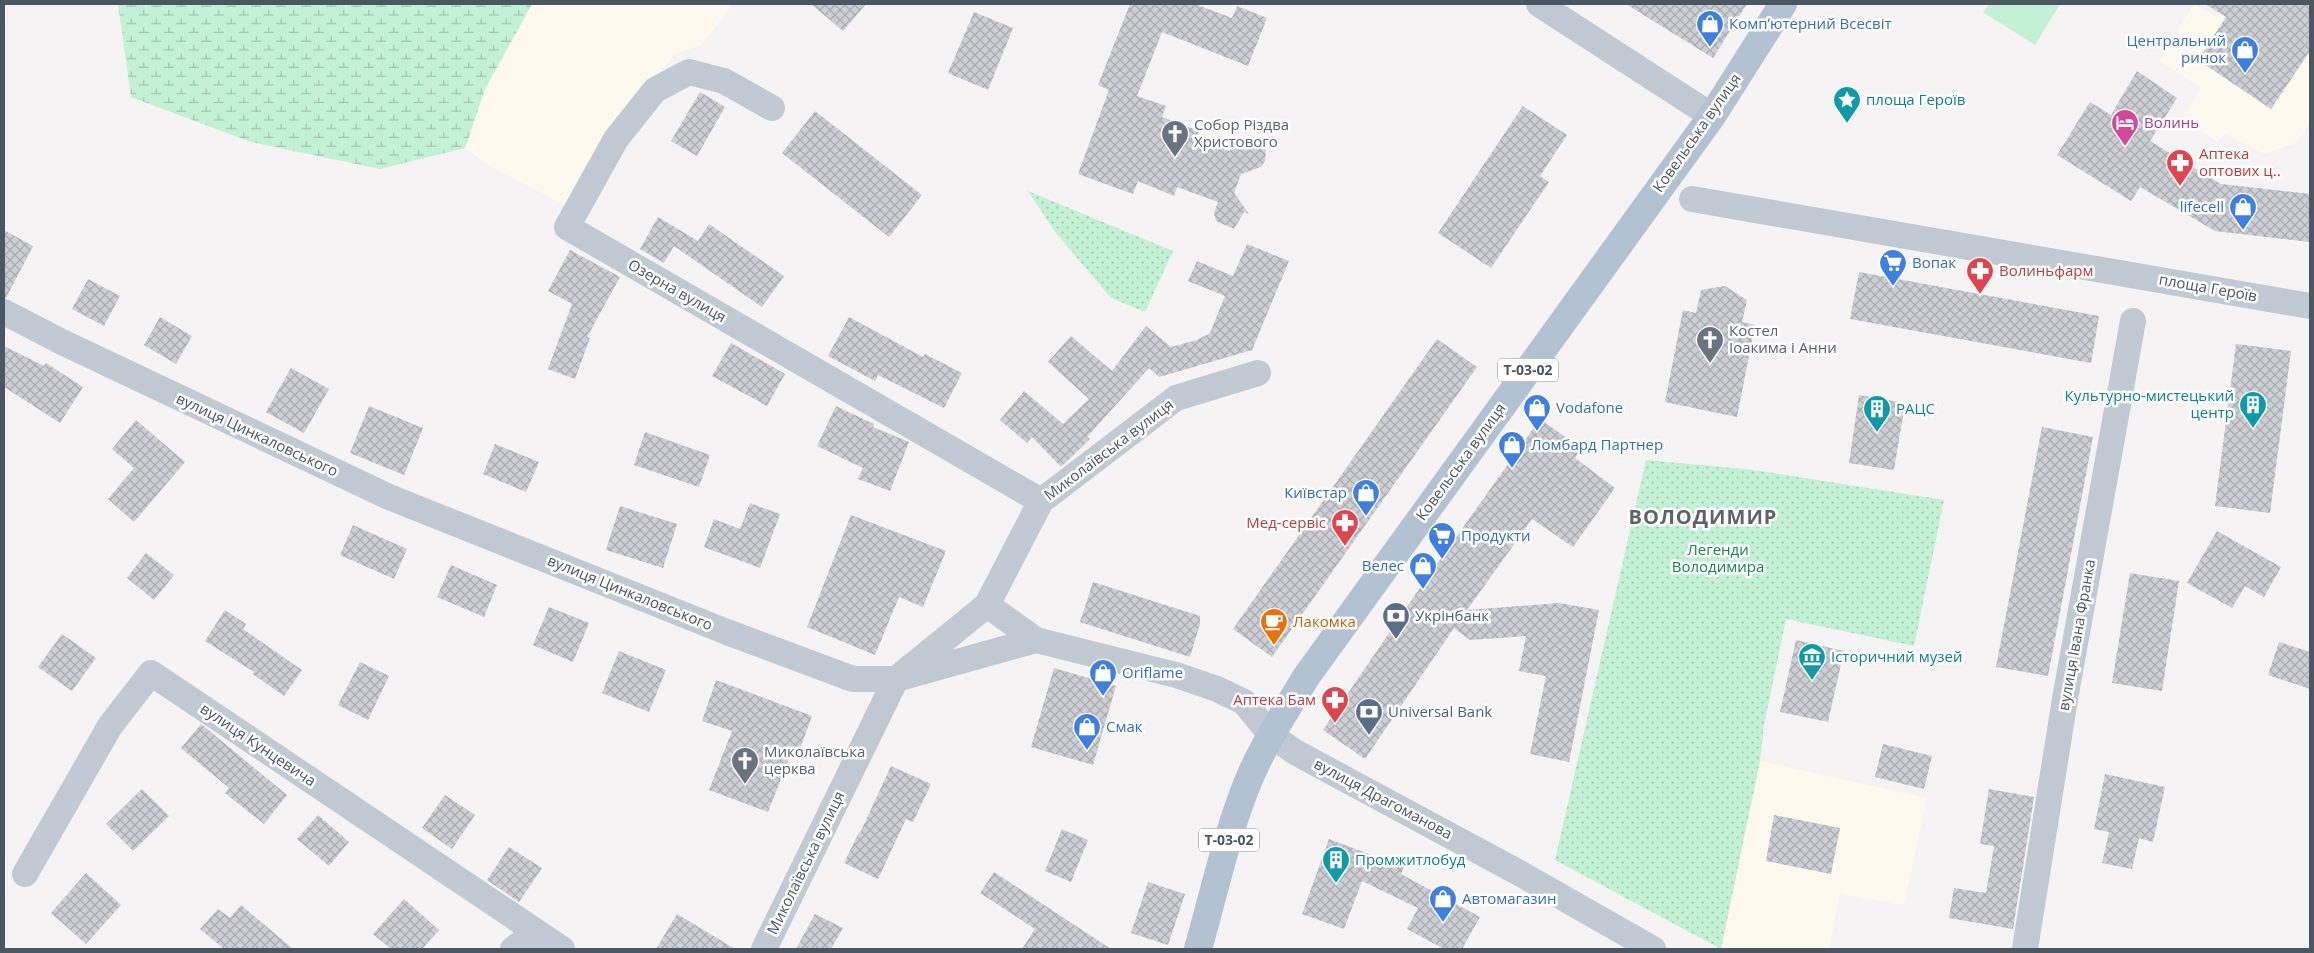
<svg xmlns="http://www.w3.org/2000/svg" width="2314" height="953" font-family="'Open Sans',sans-serif">
<style>
.commercial{fill:#fdf9ef}
.green{fill:#c3f1d5}
.wetland{fill:url(#wetland-marsh)}
.park{fill:url(#park-dots)}
.building{fill:url(#building-cross-hatch)}
.lines{fill:none;stroke-linecap:round;stroke-linejoin:round}
.minor{stroke:#c1cad2;stroke-width:26}
.major{stroke:#b3c2d1;stroke-width:28}
.labels{text-anchor:middle;stroke-width:5;stroke-linejoin:round;paint-order:stroke}
.shield{fill:#fff;stroke:#808990;stroke-width:1}
.shield-label{font-size:14px;font-weight:bold;fill:#4a5661}
.shop-label{font-size:15px;fill:#366cbe;stroke:#fff;text-anchor:start}
.culture-label{font-size:15px;fill:#0d838f;stroke:#fff;text-anchor:start}
.hotel-label{font-size:15px;fill:#b23c85;stroke:#fff;text-anchor:start}
.worship-label{font-size:15px;fill:#5b616d;stroke:#fff;text-anchor:start}
.street-label{font-size:15px;fill:#4a5661;stroke:#fff}
.health-label{font-size:15px;fill:#be3a42;stroke:#fff;text-anchor:start}
.park-label{font-size:15px;fill:#17864f;stroke:#fff}
.service-label{font-size:15px;fill:#4e5e75;stroke:#fff;text-anchor:start}
.food-label{font-size:15px;fill:#c56008;stroke:#fff;text-anchor:start}
.district-label{font-size:20px;font-weight:bold;letter-spacing:1px;fill:#5f6368;stroke:#fff}
</style>
<defs>
<pattern id="wetland-marsh" width="20" height="14" patternUnits="userSpaceOnUse" patternTransform="scale(1.25)"><rect width="20" height="14" fill="#c3f1d5"/><path d="M1 5h8M5 5V1M11 12h8M15 12V8" fill="none" stroke="#a0c6b0"/></pattern>
<pattern id="park-dots" width="8" height="8" patternUnits="userSpaceOnUse" patternTransform="scale(1.25)"><rect width="8" height="8" fill="#c3f1d5"/><path d="M2 2h.1M6 6h.1" fill="none" stroke="#a0c6b0" stroke-width="1.8" stroke-linecap="round"/></pattern>
<pattern id="building-cross-hatch" width="8" height="8" patternUnits="userSpaceOnUse" patternTransform="scale(1.25)"><rect width="8" height="8" fill="#cdcfd5"/><path d="M0 0l8 8M0 8l8-8" fill="none" stroke="#a8abb0"/></pattern>
</defs>
<rect width="100%" height="100%" fill="#f5f3f3"/>
<path class="commercial" d="M532 4H733L702 45 675 54 623 116 571 209 485 163 465 148 485 89Z
M2194 4 2217 17 2226 4H2310V123L2296 143 2264 154 2225 133 2218 142 2182 119 2201 88 2159 61Z
M1760 761 1927 798 1904 905 1840 894 1829 949H1721Z"/>
<path class="green" d="M1989 4H2060L2035 45 1983 12Z"/>
<path class="wetland" d="M118 4H532L485 89 465 148 380 169 251 142 131 97Z"/>
<path class="park" d="M1028 191 1173 251 1145 312 1111 298 1056 233Z
M1646 460 1754 470 1944 500 1914 646 1786 619 1764 725 1760 761 1721 949 1555 860Z"/>
<path class="building" d="M811 4H866L843 31Z
M1130 4H1195L1232 18 1237 6 1267 18 1248 66 1162 32 1137 96 1166 106 1162 117 1199 131 1196 138 1229 151 1246 139 1261 142 1266 149 1265 161 1261 167 1241 174 1234 193 1249 214 1244 212 1234 229 1216 221 1214 213 1218 202 1177 187 1174 196 1138 181 1133 194 1078 174 1109 90 1098 85Z
M1626 4H1747L1713 58Z
M2205 4H2310V51L2271 109 2198 60 2226 17Z
M974 12 1013 28 988 90 948 73Z
M2137 71 2177 98 2150 141 2221 184 2310 194V242L2215 231 2140 187 2131 201 2057 155 2090 102 2111 115Z
M700 92 725 107 697 156 671 141Z
M1523 106 1567 135 1540 176 1549 182 1491 268 1438 233Z
M815 111 922 195 889 237 782 153Z
M658 217 698 241 709 224 784 276 762 307 674 246 664 263 640 249Z
M4 230 33 246 6 298 4 297Z
M1247 244 1289 261 1252 350 1159 377 1149 368 1087 437 1090 439 1061 467 1032 437 1027 443 1000 420 1024 391 1063 424 1089 399 1048 362 1071 336 1112 371 1146 326 1171 347 1197 340 1210 333 1225 296 1188 281 1197 261 1233 276Z
M570 250 620 277 587 337 590 338 575 379 548 369 572 304 548 291Z
M1859 272 2099 316 2091 363 1850 319Z
M88 279 120 296 104 326 72 309Z
M1725 286 1747 300 1742 322 1755 325 1737 417 1665 402 1683 310 1696 313 1701 290Z
M160 317 192 336 176 364 144 345Z
M849 317 923 357 925 354 962 373 944 408 878 375 875 381 828 356Z
M1437 339 1477 367 1272 657 1233 629Z
M731 343 785 374 767 406 712 376Z
M2236 344 2291 351 2270 513 2215 506Z
M4 346 44 366 46 363 83 387 60 423 4 387Z
M291 368 329 389 304 433 266 412Z
M1859 395 1905 403 1894 470 1849 463Z
M369 406 423 428 404 475 350 453Z
M836 406 874 424 873 427 909 442 890 491 858 479 863 468 817 446Z
M1540 419 1581 448 1575 458 1615 488 1573 547 1532 519 1467 610 1559 603 1599 610 1569 762 1530 754 1546 676 1519 671 1526 636 1470 640 1454 628 1365 759 1323 730 1408 605Z
M136 420 185 462 134 522 108 499 134 468 112 449Z
M2042 427 2093 437 2048 676 1996 667Z
M645 432 710 455 699 487 634 465Z
M495 444 539 462 526 492 483 474Z
M750 503 780 514 760 568 704 547 714 519 740 529Z
M620 506 677 524 663 568 606 550Z
M851 515 946 551 923 607 899 597 875 655 807 627Z
M353 525 407 549 394 579 340 555Z
M2217 531 2281 567 2264 597 2245 586 2232 608 2187 583Z
M146 553 174 575 154 600 127 578Z
M451 565 497 585 484 617 437 597Z
M2130 573 2179 581 2162 691 2112 683Z
M1093 582 1200 616V624L1190 657 1080 622Z
M549 607 589 623 573 662 533 645Z
M225 610 246 624 243 629 302 670 284 696 253 674 254 672 205 641Z
M62 634 96 658 72 691 38 667Z
M1796 640 1844 651 1828 722 1780 712Z
M2279 642 2310 652V689L2268 675Z
M619 651 666 670 649 712 602 693Z
M360 662 389 676 368 720 338 705Z
M1054 668 1116 686 1093 765 1031 747Z
M716 680 812 716 800 749 794 746 768 812 709 790 732 731 702 721Z
M201 724 287 795 264 824 225 793 229 788 181 748Z
M1883 744 1932 756 1924 789 1875 777Z
M891 766 931 784 913 822 906 819 878 879 844 863 859 832 860 833Z
M2105 774 2165 787 2153 842 2139 838 2132 869 2102 863 2109 832 2094 829Z
M142 789 169 816 133 851 106 824Z
M1989 789 2034 797 2013 929 1949 918 1954 888 1986 893 1994 846 1980 844Z
M445 795 475 815 452 849 422 828Z
M318 815 349 842 329 866 297 839Z
M1774 815 1840 828 1831 874 1766 861Z
M1062 829 1088 840 1071 882 1045 871Z
M1329 839 1377 857 1378 854 1404 867 1401 874 1480 917 1462 949H1444L1407 929 1418 908 1362 881 1344 929 1302 914Z
M509 847 542 868 519 902 487 880Z
M994 872 1111 949H1022L1035 929 980 893Z
M86 873 121 905 86 944 51 913Z
M1148 882 1185 894 1168 945 1131 933Z
M404 899 439 930 422 949H391L373 934Z
M241 905 293 949H224L200 929 218 909 230 918Z
M677 914 735 949H656Z
M815 914 843 928 831 949H796Z"/>
<g class="lines">
<path class="minor" d="M1539 4 1712 116
M772 108 724 81 689 72 655 90 616 139 567 227 1041 501
M1692 199 2310 306
M4 312 62 342 389 497 727 632 853 679H896L1036 640 1176 675 1217 689 1244 702 1271 735 1295 752 1523 875 1653 949
M987 605 1036 640
M25 874 110 726 151 673 562 949
M513 949 537 932
M764 949 896 679 987 605 1041 501 1176 398 1258 373
M2025 949 2065 699 2133 321"/>
<path class="major" d="M1198 949C1215 890 1228 826 1253 770 1268 737 1288 707 1306 677L1712 116 1783 4"/>
</g>
<defs>
<symbol id="shop-pin" viewBox="-11 -11 22 30"><path d="M0 17L-7.5 6A9.5 9.5 0 1 1 7.5 6Z" fill="#3f7fe0" stroke="#fff"/><path d="M-5-2.5h2.3a2.7 3.5 0 0 1 5.4 0H5L5.5 6h-11ZM-1.5-2.5h3a1.5 2.3 0 0 0-3 0Z" fill="#fff"/></symbol>
<symbol id="sight-pin" viewBox="-11 -11 22 30"><path d="M0 17L-7.5 6A9.5 9.5 0 1 1 7.5 6Z" fill="#0f9aa8" stroke="#fff"/><path d="M0-6L1.8-2.2L6-1.7L2.9 1.2L3.7 5.4L0 3.3L-3.7 5.4L-2.9 1.2L-6-1.7L-1.8-2.2Z" fill="#fff"/></symbol>
<symbol id="hotel-pin" viewBox="-11 -11 22 30"><path d="M0 17L-7.5 6A9.5 9.5 0 1 1 7.5 6Z" fill="#d1479c" stroke="#fff"/><path d="M-6-4.5h1.5V1H6V5H4.5V3h-9V5H-6ZM-4 0a1.8 1.8 0 1 1 3.6 0ZM.5 0V-2.5h3Q6-2.5 6 0Z" fill="#fff"/></symbol>
<symbol id="church-pin" viewBox="-11 -11 22 30"><path d="M0 17L-7.5 6A9.5 9.5 0 1 1 7.5 6Z" fill="#6b7280" stroke="#fff"/><path d="M-1.2-6h2.4v3.5h3.3v2.4h-3.3V6h-2.4V-.1h-3.3v-2.4h3.3Z" fill="#fff"/></symbol>
<symbol id="pharmacy-pin" viewBox="-11 -11 22 30"><path d="M0 17L-7.5 6A9.5 9.5 0 1 1 7.5 6Z" fill="#e0444e" stroke="#fff"/><path d="M-2-6h4v4h4v4h-4v4h-4v-4h-4v-4h4Z" fill="#fff"/></symbol>
<symbol id="supermarket-pin" viewBox="-11 -11 22 30"><path d="M0 17L-7.5 6A9.5 9.5 0 1 1 7.5 6Z" fill="#3f7fe0" stroke="#fff"/><path d="M-6-5.5h2.5l.6 2H6L4.5 2H-2.5L-4.4-4H-6ZM-1.5 3.2a1.3 1.3 0 1 0 .1 0ZM3 3.2a1.3 1.3 0 1 0 .1 0Z" fill="#fff"/></symbol>
<symbol id="building-pin" viewBox="-11 -11 22 30"><path d="M0 17L-7.5 6A9.5 9.5 0 1 1 7.5 6Z" fill="#0f9aa8" stroke="#fff"/><path d="M-4-6H4V6H1V3H-1V6H-4ZM-2.5-4.3h1.7v1.8h-1.7ZM.8-4.3h1.7v1.8H.8ZM-2.5-1h1.7V.8h-1.7ZM.8-1h1.7V.8H.8Z" fill="#fff"/></symbol>
<symbol id="bank-pin" viewBox="-11 -11 22 30"><path d="M0 17L-7.5 6A9.5 9.5 0 1 1 7.5 6Z" fill="#5c6f8a" stroke="#fff"/><path d="M-6-4H6V4H-6ZM0-2.3a2.3 2.3 0 1 0 0 4.6a2.3 2.3 0 1 0 0-4.6Z" fill="#fff"/></symbol>
<symbol id="cafe-pin" viewBox="-11 -11 22 30"><path d="M0 17L-7.5 6A9.5 9.5 0 1 1 7.5 6Z" fill="#e8710a" stroke="#fff"/><path d="M-5.5-4.5H6V0H3Q3 3.5 0 3.5H-2.5Q-5.5 3.5-5.5 0ZM3-3.2v2h1.7v-2ZM-6 4.5H4V6H-6Z" fill="#fff"/></symbol>
<symbol id="museum-pin" viewBox="-11 -11 22 30"><path d="M0 17L-7.5 6A9.5 9.5 0 1 1 7.5 6Z" fill="#0f9aa8" stroke="#fff"/><path d="M0-6L6-3V-2H-6V-3ZM-5-1h2V3h-2ZM-1-1h2V3h-2ZM3-1h2V3H3ZM-6 4H6V6H-6Z" fill="#fff"/></symbol>
</defs>
<g fill-rule="evenodd">
<use href="#shop-pin" x="1694" y="8" width="32" height="43"/>
<use href="#shop-pin" x="2229" y="34" width="32" height="43"/>
<use href="#sight-pin" x="1831" y="84" width="32" height="43"/>
<use href="#hotel-pin" x="2109" y="107" width="32" height="43"/>
<use href="#church-pin" x="1159" y="118" width="32" height="43"/>
<use href="#pharmacy-pin" x="2164" y="147" width="32" height="43"/>
<use href="#shop-pin" x="2227" y="191" width="32" height="43"/>
<use href="#supermarket-pin" x="1877" y="247" width="32" height="43"/>
<use href="#pharmacy-pin" x="1964" y="255" width="32" height="43"/>
<use href="#church-pin" x="1694" y="324" width="32" height="43"/>
<use href="#building-pin" x="2237" y="389" width="32" height="43"/>
<use href="#shop-pin" x="1521" y="392" width="32" height="43"/>
<use href="#building-pin" x="1861" y="393" width="32" height="43"/>
<use href="#shop-pin" x="1496" y="429" width="32" height="43"/>
<use href="#shop-pin" x="1350" y="477" width="32" height="43"/>
<use href="#pharmacy-pin" x="1329" y="507" width="32" height="43"/>
<use href="#supermarket-pin" x="1426" y="520" width="32" height="43"/>
<use href="#shop-pin" x="1407" y="550" width="32" height="43"/>
<use href="#bank-pin" x="1380" y="600" width="32" height="43"/>
<use href="#cafe-pin" x="1258" y="606" width="32" height="43"/>
<use href="#museum-pin" x="1796" y="641" width="32" height="43"/>
<use href="#shop-pin" x="1087" y="657" width="32" height="43"/>
<use href="#pharmacy-pin" x="1319" y="684" width="32" height="43"/>
<use href="#bank-pin" x="1353" y="696" width="32" height="43"/>
<use href="#shop-pin" x="1071" y="711" width="32" height="43"/>
<use href="#church-pin" x="729" y="745" width="32" height="43"/>
<use href="#building-pin" x="1320" y="844" width="32" height="43"/>
<use href="#shop-pin" x="1427" y="883" width="32" height="43"/>
</g>
<g class="labels">
<g class="shield">
<rect x="1498" y="358.5" width="60" height="23" rx="4"/>
<rect x="1199" y="828.5" width="60" height="23" rx="4"/>
</g>
<g class="shield-label">
<text x="1528" y="375">Т-03-02</text>
<text x="1229" y="845">Т-03-02</text>
</g>
<g class="shop-label">
<text x="1729" y="29">Компʼютерний Всесвіт</text>
<text x="2226" y="46" text-anchor="end">Центральний<tspan x="2226" dy="17">ринок</tspan></text>
<text x="2224" y="212" text-anchor="end">lifecell</text>
<text x="1912" y="268">Вопак</text>
<text x="1556" y="413">Vodafone</text>
<text x="1531" y="450">Ломбард Партнер</text>
<text x="1347" y="498" text-anchor="end">Київстар</text>
<text x="1461" y="541">Продукти</text>
<text x="1404" y="571" text-anchor="end">Велес</text>
<text x="1122" y="678">Oriflame</text>
<text x="1106" y="732">Смак</text>
<text x="1462" y="904">Автомагазин</text>
</g>
<g class="culture-label">
<text x="1866" y="105">площа Героїв</text>
<text x="2234" y="401" text-anchor="end">Культурно-мистецький<tspan x="2234" dy="17">центр</tspan></text>
<text x="1896" y="414">РАЦС</text>
<text x="1831" y="662">Історичний музей</text>
<text x="1355" y="865">Промжитлобуд</text>
</g>
<g class="hotel-label">
<text x="2144" y="128">Волинь</text>
</g>
<g class="worship-label">
<text x="1194" y="130">Собор Різдва<tspan x="1194" dy="17">Христового</tspan></text>
<text x="1729" y="336">Костел<tspan x="1729" dy="17">Іоакима і Анни</tspan></text>
<text x="764" y="757">Миколаївська<tspan x="764" dy="17">церква</tspan></text>
</g>
<g class="street-label">
<text transform="translate(1697 133) rotate(-55)" y="5">Ковельська вулиця</text>
<text transform="translate(2208 288) rotate(10)" y="5">площа Героїв</text>
<text transform="translate(677 291) rotate(30)" y="5">Озерна вулиця</text>
<text transform="translate(257 435) rotate(25)" y="5">вулиця Цинкаловського</text>
<text transform="translate(1109 450) rotate(-37)" y="5">Миколаївська вулиця</text>
<text transform="translate(1461 462) rotate(-54)" y="5">Ковельська вулиця</text>
<text transform="translate(630 593) rotate(22)" y="5">вулиця Цинкаловського</text>
<text transform="translate(2077 635) rotate(-80)" y="5">вулиця Івана Франка</text>
<text transform="translate(258 745) rotate(34)" y="5">вулиця Кунцевича</text>
<text transform="translate(1383 799) rotate(28)" y="5">вулиця Драгоманова</text>
<text transform="translate(806 863) rotate(-64)" y="5">Миколаївська вулиця</text>
</g>
<g class="health-label">
<text x="2199" y="159">Аптека<tspan x="2199" dy="17">оптових ц‥</tspan></text>
<text x="1999" y="276">Волиньфарм</text>
<text x="1326" y="528" text-anchor="end">Мед-сервіс</text>
<text x="1316" y="705" text-anchor="end">Аптека Бам</text>
</g>
<g class="park-label">
<text x="1718" y="555">Легенди<tspan x="1718" dy="17">Володимира</tspan></text>
</g>
<g class="service-label">
<text x="1415" y="621">Укрінбанк</text>
<text x="1388" y="717">Universal Bank</text>
</g>
<g class="food-label">
<text x="1293" y="627">Лакомка</text>
</g>
<g class="district-label">
<text x="1703" y="524">ВОЛОДИМИР</text>
</g>
</g>
<rect width="2314" height="953" fill="none" stroke="#4a5661" stroke-width="10"/>
</svg>
